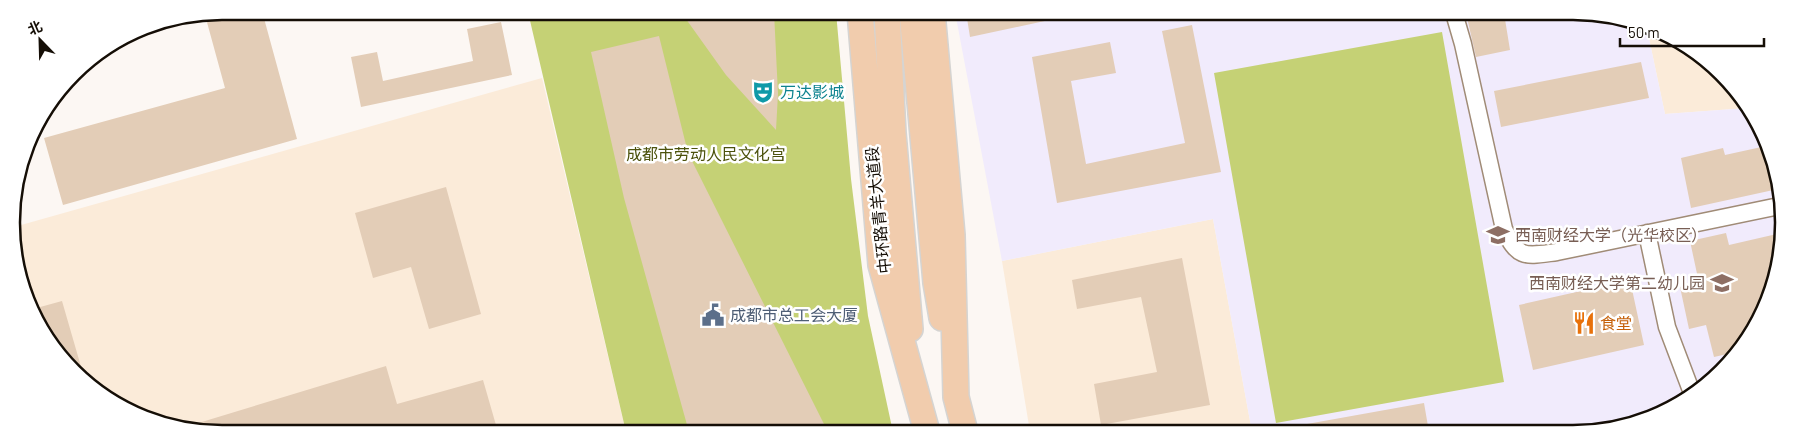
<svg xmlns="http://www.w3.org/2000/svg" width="1795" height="445" font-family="Barlow,'Noto Sans SC',sans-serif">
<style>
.commercial{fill:#fbebd9}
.education{fill:#f1ebfc}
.green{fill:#c5d175}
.building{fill:#e3cdb7}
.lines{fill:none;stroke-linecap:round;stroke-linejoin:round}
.minor-casing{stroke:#a08b76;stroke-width:19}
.primary-casing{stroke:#d5d4d2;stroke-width:28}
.minor{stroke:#fff;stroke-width:16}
.primary{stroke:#f1ccad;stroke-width:25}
.labels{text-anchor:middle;stroke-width:5;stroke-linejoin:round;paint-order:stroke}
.culture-label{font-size:16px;fill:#0d838f;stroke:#fff;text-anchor:start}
.park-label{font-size:16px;fill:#4c520c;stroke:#fff}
.street-label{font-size:16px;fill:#150e06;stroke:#fff}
.education-label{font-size:16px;fill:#785e54;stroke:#fff;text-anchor:start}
.service-label{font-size:16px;fill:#4e5e75;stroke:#fff;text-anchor:start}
.food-label{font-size:16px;fill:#c56008;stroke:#fff;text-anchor:start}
.rim{fill:none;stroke:#150e06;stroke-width:2.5}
</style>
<rect width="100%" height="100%" fill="#fcf7f3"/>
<path class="commercial" d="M1647 29 1678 40 1740 94 1747 108 1665 114Z
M542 78 626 432H195L117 406 55 351 22 290 14 227Z
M1213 219 1252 432H1030L1002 261Z"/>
<path class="education" d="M955 12 1600 13 1647 29 1665 114 1747 108 1777 168 1782 250 1762 316 1722 372 1666 412 1600 432H1252L1213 219 1002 261Z"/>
<path class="green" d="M528 12H836L851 179 868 316 893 432H626Z
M1442 32 1504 382 1276 423 1214 73Z"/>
<path class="building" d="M222 11H262L297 139 63 205 44 138 225 88 205 15Z
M681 12H774L778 94 776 130 726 75Z
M966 12H1054V19L970 37Z
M1466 13H1504L1510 50 1476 57Z
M501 22 512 75 361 107 351 57 377 52 383 81 473 61 467 29Z
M1192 25 1221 172 1057 203 1032 57 1110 42 1116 73 1071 81 1086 164 1185 143 1162 31Z
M659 36 688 153 828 432H689L624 198 591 52Z
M1641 62 1649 98 1501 127 1494 91Z
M1766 146 1777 168 1778 189 1691 208 1681 158 1723 148 1725 155Z
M446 187 481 314 429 329 411 267 373 278 355 213Z
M1726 233 1729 245 1781 233 1782 250 1762 316 1736 352 1714 357 1706 325 1689 329 1680 287 1699 283 1690 241Z
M1182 258 1210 405 1101 425 1094 384 1157 372 1141 297 1077 309 1072 280Z
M1630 280 1644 345 1533 370 1519 305Z
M62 301 84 377 55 351 33 309Z
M386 366 397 404 483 380 498 432H195L182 428Z
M1424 403 1429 432H1307V424Z"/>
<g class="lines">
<defs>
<path id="minor" d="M1454 13 1463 44 1504 229C1518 260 1526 256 1557 252L1779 206
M1647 233 1667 327 1692 393"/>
<path id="primary" d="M860 12 881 265 927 432
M887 12 893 133 910 329
M912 12 936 283 942 318
M932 12 952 235 956 397 965 432"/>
</defs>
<use href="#minor" class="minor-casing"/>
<use href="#primary" class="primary-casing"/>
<use href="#minor" class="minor"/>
<use href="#primary" class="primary"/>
</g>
<defs>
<symbol id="theatre-bare" viewBox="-9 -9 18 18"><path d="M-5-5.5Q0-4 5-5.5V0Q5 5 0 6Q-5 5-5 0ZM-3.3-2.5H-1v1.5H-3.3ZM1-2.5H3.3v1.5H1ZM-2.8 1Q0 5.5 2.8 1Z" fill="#0f9aa8" stroke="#fff" stroke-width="2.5" paint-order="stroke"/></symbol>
<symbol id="university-bare" viewBox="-9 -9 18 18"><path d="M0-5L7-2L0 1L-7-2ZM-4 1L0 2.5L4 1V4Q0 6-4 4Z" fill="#8d6e63" stroke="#fff" stroke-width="2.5" paint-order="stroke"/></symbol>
<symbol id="school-bare" viewBox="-9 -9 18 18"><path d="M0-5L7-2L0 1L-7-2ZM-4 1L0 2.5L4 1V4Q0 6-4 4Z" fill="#8d6e63" stroke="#fff" stroke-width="2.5" paint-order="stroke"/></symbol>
<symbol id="civic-bare" viewBox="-9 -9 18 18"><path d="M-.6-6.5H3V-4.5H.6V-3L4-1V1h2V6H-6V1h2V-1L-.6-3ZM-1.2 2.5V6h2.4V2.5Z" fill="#5c6f8a" stroke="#fff" stroke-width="2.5" paint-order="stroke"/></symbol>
<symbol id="restaurant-bare" viewBox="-9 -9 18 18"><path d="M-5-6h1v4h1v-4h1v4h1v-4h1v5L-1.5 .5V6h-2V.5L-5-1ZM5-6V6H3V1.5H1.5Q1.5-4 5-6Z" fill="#e8710a" stroke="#fff" stroke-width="2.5" paint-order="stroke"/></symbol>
</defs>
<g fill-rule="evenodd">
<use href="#theatre-bare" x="747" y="76" width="32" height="32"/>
<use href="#university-bare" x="1482" y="219" width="32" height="32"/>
<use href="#school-bare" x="1706" y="267" width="32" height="32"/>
<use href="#civic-bare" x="697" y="299" width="32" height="32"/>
<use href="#restaurant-bare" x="1568" y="307" width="32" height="32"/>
</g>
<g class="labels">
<g class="culture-label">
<text x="780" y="98">万达影城</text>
</g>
<g class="park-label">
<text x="706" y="160">成都市劳动人民文化宫</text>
</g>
<g class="street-label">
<text transform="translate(878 210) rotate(-96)" y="6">中环路青羊大道段</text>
</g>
<g class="education-label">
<text x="1515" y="241">西南财经大学（光华校区）</text>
<text x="1705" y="289" text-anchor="end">西南财经大学第二幼儿园</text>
</g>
<g class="service-label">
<text x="730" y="321">成都市总工会大厦</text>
</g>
<g class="food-label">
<text x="1600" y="329">食堂</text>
</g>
</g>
<path d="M0 0H1795V445H0ZM222 20H1573A202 202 0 0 1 1775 222V223A202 202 0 0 1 1573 425H222A202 202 0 0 1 20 223V222A202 202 0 0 1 222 20Z" fill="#fff" fill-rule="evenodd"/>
<path class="rim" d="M222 20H1573A202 202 0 0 1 1775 222V223A202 202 0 0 1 1573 425H222A202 202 0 0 1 20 223V222A202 202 0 0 1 222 20Z"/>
<g transform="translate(40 40) rotate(337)" stroke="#ffffff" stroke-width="4" paint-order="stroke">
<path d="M0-4L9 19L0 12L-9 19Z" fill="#150e06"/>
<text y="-8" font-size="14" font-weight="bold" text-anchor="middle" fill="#150e06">北</text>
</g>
<path d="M1620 38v8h144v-8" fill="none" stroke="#150e06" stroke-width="2.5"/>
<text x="1628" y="38" font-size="15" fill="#150e06" stroke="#ffffff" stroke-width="4" paint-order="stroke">50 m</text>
</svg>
